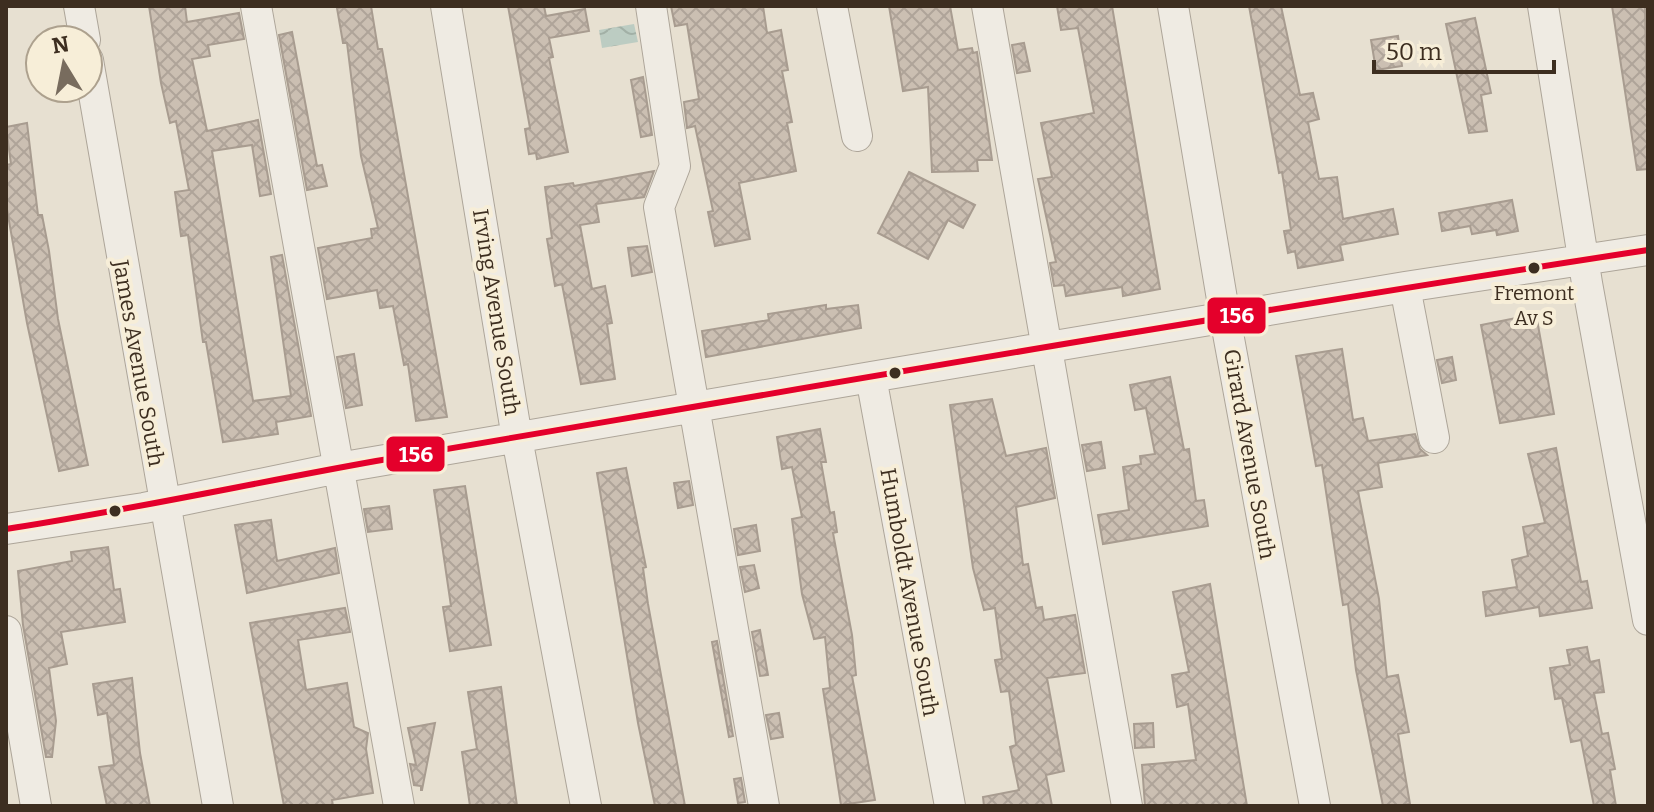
<svg xmlns="http://www.w3.org/2000/svg" width="1654" height="812" font-family="Bitter,serif">
<style>
.water{fill:url(#water-waves)}
.building{fill:url(#building-cross-hatch);stroke:#a89c90;stroke-width:2}
.lines{fill:none;stroke-linecap:round;stroke-linejoin:round}
.minor-casing{stroke:#ada599;stroke-width:32}
.minor{stroke:#efebe3;stroke-width:30}
.bus-1-casing{stroke:#f7eed8;stroke-width:12}
.bus-1{stroke:#e4002b;stroke-width:6}
.bus-dot{fill:#3d2e20;stroke:#f7eed8;stroke-width:3}
.labels{text-anchor:middle;stroke-width:8;stroke-linejoin:round;paint-order:stroke}
.bus-label{font-size:20px;fill:#3d2e20;stroke:#f7eed8}
.street-label{font-size:22px;fill:#3d2e20;stroke:#f7eed8}
.line-badge{stroke:#f7eed8;stroke-width:3}
.badge-label{font-size:22px;text-anchor:middle;font-weight:bold;fill:#fff}
</style>
<defs>
<pattern id="water-waves" width="16" height="10" patternUnits="userSpaceOnUse" patternTransform="scale(2)"><rect width="16" height="10" fill="#bcccc2"/><path d="M0 5q4-4 8 0t8 0" fill="none" stroke="#a2b0a6"/></pattern>
<pattern id="building-cross-hatch" width="8" height="8" patternUnits="userSpaceOnUse" patternTransform="scale(2)"><rect width="8" height="8" fill="#cbbfb2"/><path d="M0 0l8 8M0 8l8-8" fill="none" stroke="#afa499"/></pattern>
</defs>
<rect width="100%" height="100%" fill="#e7e0d1"/>
<path class="water" d="M634 24 638 42 602 48 599 30Z"/>
<path class="building" d="M149 6H185L187 22 239 13 244 39 208 45 210 56 192 59 207 131 258 120 271 194 260 196 252 145 212 151 253 401 291 396 271 257 282 255 311 416 276 422 278 434 223 442 206 342H203L188 235 181 236 175 192 189 190 176 121 170 123 161 83Z
M349 6H371L378 49H382L447 417 416 421 408 364 404 365 393 306 380 308 377 290 327 299 318 248 372 238 371 229 378 228 361 156 347 43H343L337 8Z
M508 6H544L546 16 585 9 589 31 549 38 553 57 549 58 568 152 537 159 536 153 529 154 525 129 530 128Z
M671 6H763L767 33 781 30 788 70 782 71 792 122 787 123 796 171 739 183 750 239 715 246 708 212 713 211 695 126 687 128 684 102 699 99 687 24 675 26Z
M889 6H950L958 50 972 48 973 53 977 52 992 160H977L978 171 932 172 928 87 903 91Z
M1057 6H1112L1160 289 1123 296 1122 287 1066 296 1064 285 1054 286 1050 263 1056 262 1038 179 1052 177 1041 123 1094 113 1078 28 1061 30Z
M1249 6H1281L1300 95 1313 93 1319 119 1308 122 1319 179 1337 177 1343 219 1393 209 1398 234 1340 245 1343 260 1298 268 1295 251 1288 253 1284 231 1291 230 1282 172 1279 173Z
M1612 6H1645L1648 169 1637 170Z
M1475 18 1491 93 1481 95 1487 131 1469 133 1446 24Z
M292 32 317 166 322 165 327 186 307 190 279 35Z
M1398 36 1402 66 1376 70 1371 40Z
M1024 43 1030 71 1017 73 1012 45Z
M643 77 652 135 641 137 631 80Z
M27 123 38 215H42L49 251 58 319 88 465 59 471 27 323 6 204V165L11 164 6 127Z
M654 171 644 197 596 204 599 222 580 225 592 289 605 286 612 323 607 324 615 379 581 384 562 284 555 286 547 239 552 238 545 187 573 183 574 186Z
M909 172 975 205 963 228 948 220 928 259 878 233Z
M1512 200 1518 231 1497 235 1496 230 1472 234 1470 226 1442 231 1439 213Z
M647 246 652 272 632 276 628 248Z
M826 305V309L858 305 861 328 706 357 702 331 769 320 768 314Z
M1536 314 1554 414 1500 423 1481 325Z
M1342 349 1353 420 1363 418 1368 441 1415 434 1420 449 1427 455 1378 463 1382 487 1358 491 1379 599 1387 677 1398 675 1409 732 1398 734 1410 804 1395 806H1383L1356 670 1348 604 1343 605 1322 465 1316 466 1296 356Z
M354 354 362 405 346 408 337 357Z
M1452 357 1456 380 1442 383 1437 360Z
M1170 377 1184 450 1189 449 1196 501 1204 500 1208 526 1103 544 1098 515 1129 510 1123 467 1141 464 1140 456 1155 454 1146 408 1135 410 1130 385Z
M992 399 1006 456 1046 448 1055 498 1016 507 1023 565 1028 564 1036 608 1042 607 1044 620 1075 615 1085 673 1047 678 1064 771 1046 775 1052 806H984L983 797 1019 790 1010 747 1016 745 1009 691 1001 692 995 660 1002 659 995 608 984 610 973 568 950 405Z
M820 429 826 462H821L830 513 834 512 837 532 833 533 852 635 856 675 852 676 875 800 841 805 823 689 830 688 825 637 814 639 802 594 792 519 802 517 792 467 782 469 777 437Z
M1101 442 1105 468 1087 471 1082 445Z
M1556 448 1581 582 1587 581 1592 608 1540 616 1539 607 1486 616 1483 592 1517 587 1512 560 1528 556 1523 527 1545 523 1528 454Z
M626 468 646 567 643 568 648 604 685 806H655L638 723 597 473Z
M689 481 693 505 678 508 674 483Z
M465 486 491 645 450 651 443 607 451 606 434 490Z
M389 506 392 529 368 532 364 509Z
M271 520 277 561 335 548 339 573 247 593 235 525Z
M756 525 760 551 738 555 734 529Z
M108 547 114 590 120 589 125 622 61 632 67 664 49 668 56 721 52 757H46L23 625 18 571 72 561 71 552Z
M754 565 759 588 745 592 740 567Z
M1210 584 1247 806H1145L1142 765 1196 760 1188 704 1177 707 1172 675 1189 672 1173 592Z
M345 608 350 632 298 640 306 690 347 683 354 727 368 733 366 749 373 793 332 800 333 806H284L250 623Z
M760 630 768 675 760 676 752 632Z
M717 641 733 736 729 737 712 642Z
M1587 647 1590 662 1599 660 1604 692 1594 693 1602 734 1608 733 1615 769 1610 770 1616 806H1594L1581 740 1571 742 1562 698 1555 699 1550 668 1570 665 1567 650Z
M132 678 140 753 150 806H107L99 767 114 765 107 713 98 715 93 684Z
M501 687 517 806H470L462 752 477 749 468 692Z
M779 713 783 737 771 739 766 715Z
M435 723 422 790H421V786L414 785 410 764 416 765 408 728Z
M1153 723 1154 747 1135 748 1134 724Z
M741 778 745 802 738 803 734 779Z"/>
<g class="lines">
<defs>
<path id="minor" d="M79 6 85 40
M256 6 399 806
M446 6 517 438 586 806
M651 6 675 166 659 207 764 806
M832 6 857 136
M987 6 1127 806
M1173 6 1225 317 1315 806
M1543 6 1587 283 1648 620
M88 60 218 806
M1405 287 1434 438
M871 377 950 806
M6 529 144 508 338 468 871 377 1405 287 1648 250
M6 631 36 806"/>
</defs>
<use href="#minor" class="minor-casing"/>
<use href="#minor" class="minor"/>
<defs>
<path id="bus-1" d="M6 529C130 510 253 483 376 461 800 389 1223 315 1648 250"/>
</defs>
<use href="#bus-1" class="bus-1-casing"/>
<use href="#bus-1" class="bus-1"/>
</g>
<g class="bus-dot">
<circle cx="1534" cy="268" r="7"/>
<circle cx="895" cy="373" r="7"/>
<circle cx="115" cy="511" r="7"/>
</g>
<g class="labels">
<g class="bus-label">
<text x="1534" y="300">Fremont<tspan x="1534" dy="25">Av S</tspan></text>
</g>
<g class="street-label">
<text transform="translate(497 312) rotate(81)" y="8">Irving Avenue South</text>
<text transform="translate(139 363) rotate(80)" y="8">James Avenue South</text>
<text transform="translate(1250 454) rotate(80)" y="8">Girard Avenue South</text>
<text transform="translate(910 592) rotate(80)" y="8">Humboldt Avenue South</text>
</g>
</g>
<g class="line-badge">
<rect x="1206" y="296" width="61" height="39" rx="8" fill="#e4002b"/>
<rect x="385" y="435" width="61" height="38" rx="8" fill="#e4002b"/>
</g>
<g class="badge-label">
<text x="1237" y="323">156</text>
<text x="416" y="462">156</text>
</g>
<rect width="1654" height="812" fill="none" stroke="#3d2e20" stroke-width="16"/>
<g transform="translate(64 64) rotate(350)"><circle r="38" fill="#f7eed8" stroke="#ada18e" stroke-width="2"/>
<path d="M0-6L14 30L0 20L-14 30Z" fill="#786c5e"/>
<text y="-12" font-size="22" font-weight="bold" text-anchor="middle" fill="#3d2e20">N</text>
</g>
<path d="M1374 60v12h180v-12" fill="none" stroke="#3d2e20" stroke-width="4"/>
<text x="1386" y="60" font-size="24" fill="#3d2e20" stroke="#f7eed8" stroke-width="6" paint-order="stroke">50 m</text>
</svg>
